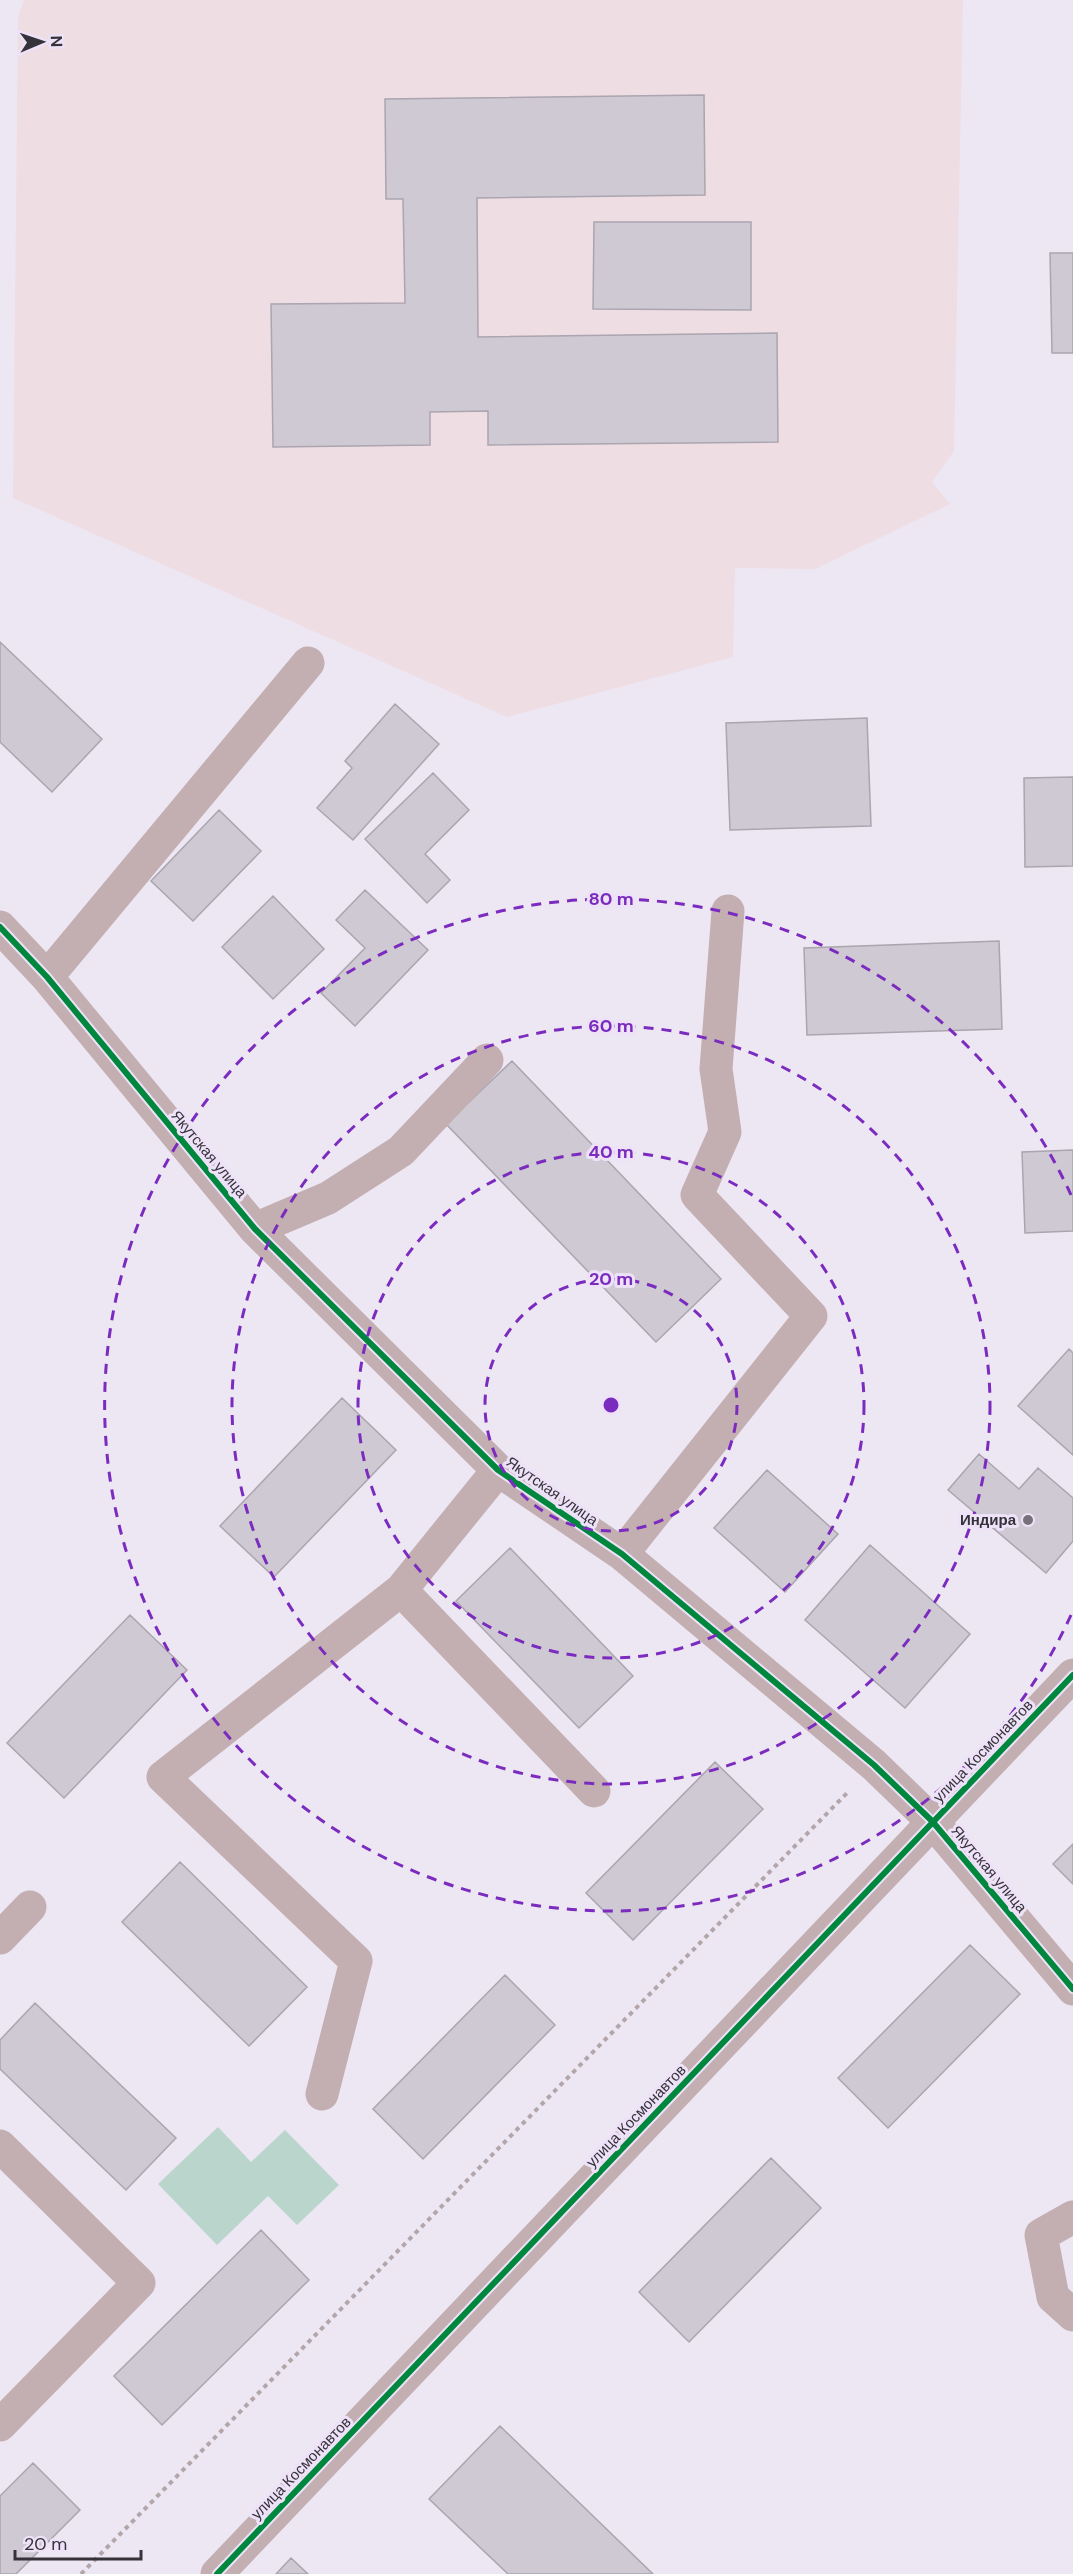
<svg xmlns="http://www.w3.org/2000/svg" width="1073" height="2574" font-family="'DM Sans',sans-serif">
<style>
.education{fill:#efdde4}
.green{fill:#bad5cc}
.building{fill:#cec9d2;stroke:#aaa5ae;stroke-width:1.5}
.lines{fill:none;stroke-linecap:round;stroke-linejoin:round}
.path{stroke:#b3a6aa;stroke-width:4;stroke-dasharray:4.5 4.5;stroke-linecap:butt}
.minor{stroke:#c3afb2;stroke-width:33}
.cycleway-casing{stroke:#ede2f8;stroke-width:10}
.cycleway{stroke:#00873e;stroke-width:6}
.ring{fill:none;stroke:#7b2cbf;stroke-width:3;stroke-dasharray:10 8}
.poi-dot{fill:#76717b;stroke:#ede2f8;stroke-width:2}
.labels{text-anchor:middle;stroke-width:6;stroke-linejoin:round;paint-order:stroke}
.street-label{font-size:15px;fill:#36323a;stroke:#ede2f8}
.poi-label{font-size:15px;font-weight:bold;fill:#36323a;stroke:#ede2f8;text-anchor:end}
.centre{fill:#7b2cbf;stroke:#ede2f8;stroke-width:3}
.ring-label{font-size:18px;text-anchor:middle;font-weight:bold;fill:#7b2cbf;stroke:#ede2f8;stroke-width:6;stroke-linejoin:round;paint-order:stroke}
</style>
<rect width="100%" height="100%" fill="#ede7f3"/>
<path class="education" d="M24 0H963L954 451 932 482 950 504 815 569 735 568 733 657 507 717 13 498 18 16Z"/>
<path class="green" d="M218 2127 251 2162 285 2130 339 2185 297 2225 268 2196 217 2245 158 2184Z"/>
<path class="building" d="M704 95 705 195 477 198 478 337 777 333 778 442 488 445V411L430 412V445L273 447 271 304 405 303 403 199H386L385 99Z
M594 222H751V310L593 309Z
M1050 253H1073V353H1052Z
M0 642 102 739 52 792 0 742Z
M395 704 439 744 353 840 317 808 352 768 345 761Z
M867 718 871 826 730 830 726 723Z
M433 773 469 810 425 854 450 880 427 903 365 839Z
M1073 777V866L1025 867 1024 778Z
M219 810 261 851 193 921 151 881Z
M365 890 428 950 355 1026 321 993 365 948 336 920Z
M273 896 324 949 273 999 222 947Z
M999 941 1002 1029 807 1035 804 948Z
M512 1061 721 1279 656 1342 446 1124Z
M1073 1150V1231L1025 1233 1022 1152Z
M1069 1349 1073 1353V1455L1018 1406Z
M342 1398 396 1450 274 1577 220 1526Z
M979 1454 1019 1489 1038 1468 1073 1498V1541L1046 1573 948 1490Z
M767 1470 838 1534 785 1592 714 1528Z
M870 1545 970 1634 905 1708 805 1620Z
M510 1548 633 1676 579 1728 456 1601Z
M130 1615 187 1670 64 1798 7 1743Z
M715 1762 763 1809 633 1940 586 1893Z
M1073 1844V1884L1053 1864Z
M180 1862 307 1987 249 2046 122 1922Z
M970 1945 1020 1994 888 2128 838 2078Z
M505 1975 555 2025 423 2159 373 2109Z
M35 2003 176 2138 126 2190 0 2069V2040Z
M771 2158 821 2208 689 2342 639 2292Z
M261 2230 309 2280 162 2425 114 2376Z
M500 2426 653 2574H508L429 2499Z
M33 2463 80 2510 16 2574H0V2496Z
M291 2558 308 2574H276Z"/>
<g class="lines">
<path class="path" d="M81 2574 847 1793"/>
<path class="minor" d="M0 927 47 977 255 1229 498 1470 622 1554 874 1765 932 1821 1073 1989
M47 977 308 663
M255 1229 328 1198 401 1151 487 1060
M622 1554 811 1316 697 1195 725 1132 716 1069 728 911
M401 1590 594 1791
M0 1938 30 1907
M322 2094 356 1961 163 1777 401 1590 498 1470
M0 2146 139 2283 0 2425
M1073 2217 1041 2235 1053 2297 1073 2315
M217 2574 1073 1675"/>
<defs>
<path id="cycleway" d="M0 927 47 977 255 1229 498 1470 622 1554 874 1765 932 1821 1073 1989
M217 2574 1073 1675"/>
</defs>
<use href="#cycleway" class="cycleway-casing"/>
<use href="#cycleway" class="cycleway"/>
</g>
<g class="ring">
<circle cx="611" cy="1405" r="126"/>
<circle cx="611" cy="1405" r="253"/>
<circle cx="611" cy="1405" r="379"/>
<path d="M1071 1615A506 506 0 1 1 1071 1195"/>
</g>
<circle class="poi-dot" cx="1028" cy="1520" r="6"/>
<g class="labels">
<g class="street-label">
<text transform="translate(209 1154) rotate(50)" y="5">Якутская улица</text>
<text transform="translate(552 1491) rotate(35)" y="5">Якутская улица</text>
<text transform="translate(983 1751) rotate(-46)" y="5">улица Космонавтов</text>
<text transform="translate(989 1869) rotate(50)" y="5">Якутская улица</text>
<text transform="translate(636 2116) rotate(-46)" y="5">улица Космонавтов</text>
<text transform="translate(301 2468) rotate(-46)" y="5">улица Космонавтов</text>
</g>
<g class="poi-label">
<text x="1016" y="1525">Индира</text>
</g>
</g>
<circle cx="611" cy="1405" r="9" class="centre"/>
<g class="ring-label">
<text x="611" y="905">80 m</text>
<text x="611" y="1032">60 m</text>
<text x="611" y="1158">40 m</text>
<text x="611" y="1285">20 m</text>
</g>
<g transform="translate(42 42) rotate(88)" stroke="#ede2f8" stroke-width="4.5" paint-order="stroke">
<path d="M0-4.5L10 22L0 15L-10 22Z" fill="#36323a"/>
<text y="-9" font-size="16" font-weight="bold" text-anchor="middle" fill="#36323a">N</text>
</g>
<path d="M15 2550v9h126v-9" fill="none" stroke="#36323a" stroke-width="3"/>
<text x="24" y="2550" font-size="18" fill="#36323a" stroke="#ede2f8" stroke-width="4.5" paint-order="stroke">20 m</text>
</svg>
